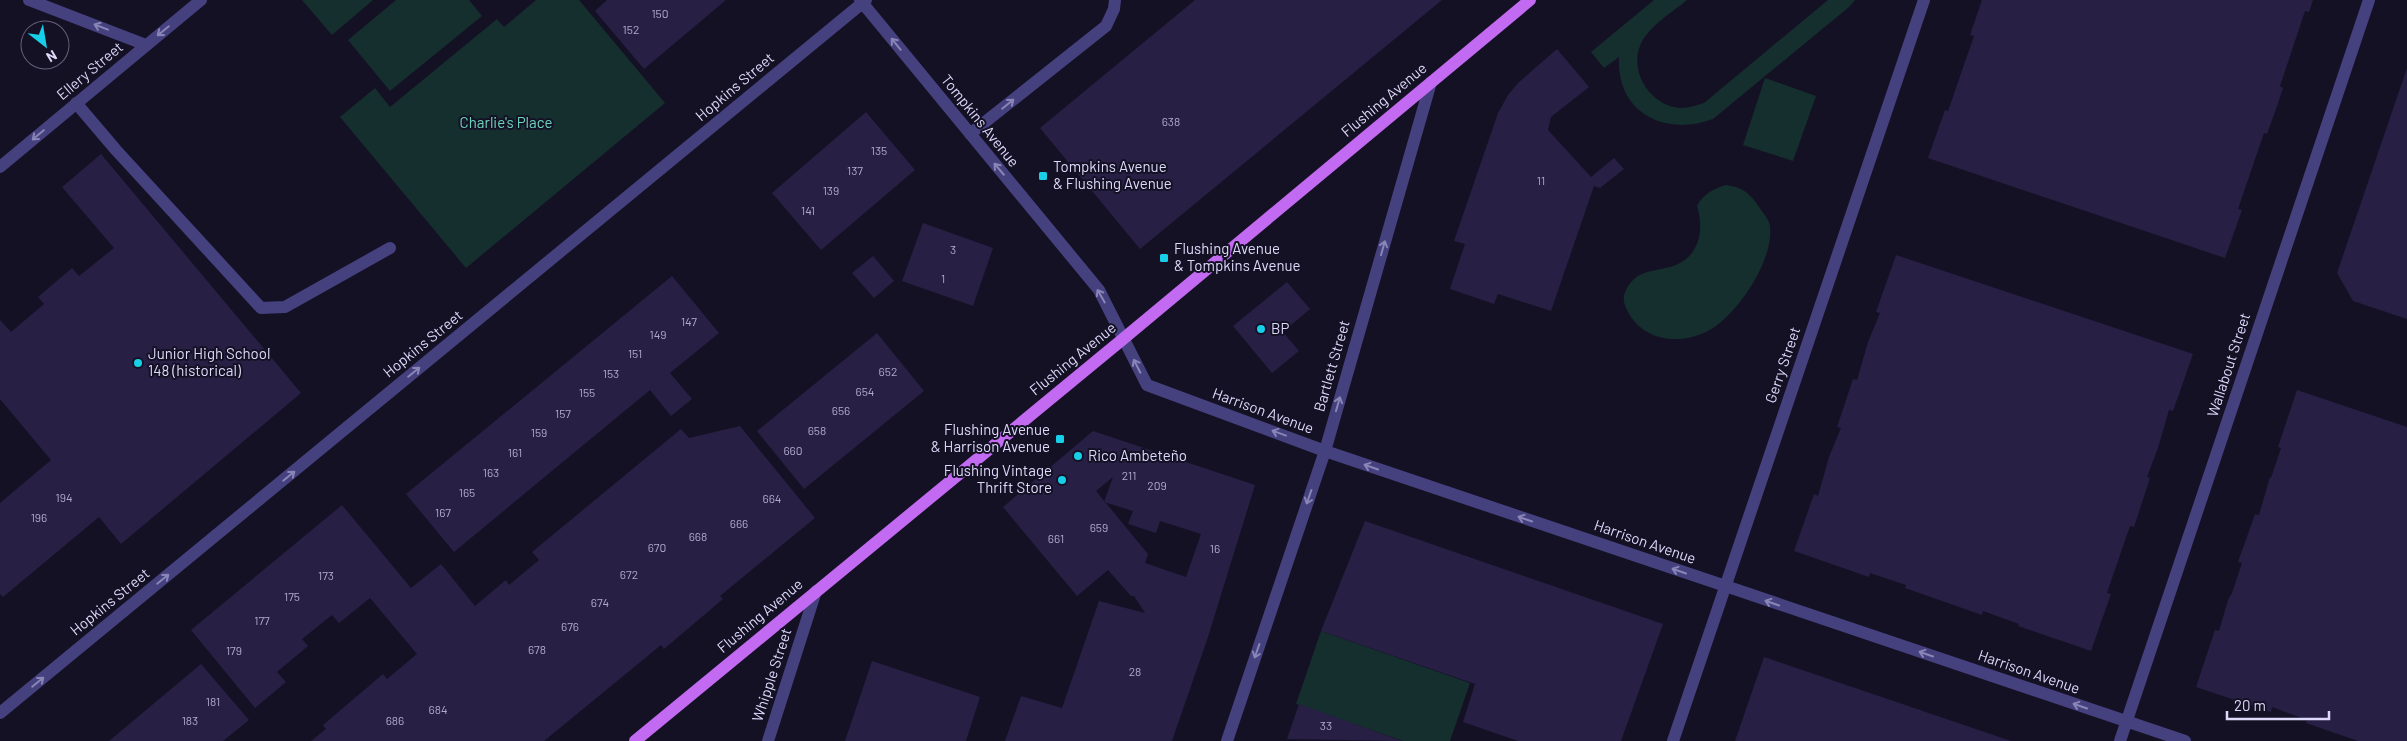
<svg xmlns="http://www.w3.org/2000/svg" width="2407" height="741" font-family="Barlow,sans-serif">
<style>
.green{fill:#152e2e}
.building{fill:#271f44;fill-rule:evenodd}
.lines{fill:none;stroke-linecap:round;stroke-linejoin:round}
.minor{stroke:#45417f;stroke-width:12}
.major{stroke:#c26af1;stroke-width:12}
.oneway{stroke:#8985b7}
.poi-dot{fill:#17cfe8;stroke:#151125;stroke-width:2}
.labels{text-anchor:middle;stroke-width:4;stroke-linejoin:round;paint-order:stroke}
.number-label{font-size:12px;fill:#b0aacd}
.street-label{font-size:15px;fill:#ddd9fb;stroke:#151125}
.park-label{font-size:15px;fill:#6bd5bd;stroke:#151125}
.poi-label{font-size:15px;fill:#ddd9fb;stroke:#151125;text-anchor:start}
</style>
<rect width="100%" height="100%" fill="#151125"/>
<path class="green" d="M302 0H373L332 35Z
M396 0H469L482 16 390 91 348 40Z
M536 0H579L665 103 466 268 340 117 375 88 390 107 497 19 504 27Z
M1654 0H1687C1673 12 1647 27 1640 46 1629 73 1652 107 1681 108 1689 108 1697 105 1704 103L1828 0H1855L1849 7 1713 119C1665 137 1616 113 1619 57L1604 68 1591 52Z
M1765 78 1816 96 1793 161 1743 145Z
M1726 185C1742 187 1750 193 1759 207 1762 212 1769 219 1770 226 1774 258 1742 307 1716 326 1686 347 1642 344 1626 308 1623 301 1623 296 1626 290 1636 270 1651 272 1670 267 1699 259 1705 231 1697 206 1703 194 1713 189 1726 185Z
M1321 631 1470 683 1450 741H1403L1296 704Z"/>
<path class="building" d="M607 0H726L644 69 595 11Z
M1195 0H1442L1140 249 1040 128Z
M1982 0H2313L2309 12 2305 11 2280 86 2283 88 2276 109 2267 134 2264 133 2238 209 2242 210 2225 258 1928 158 1945 110 1948 111 1974 36 1970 35Z
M1557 49 1589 87 1551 117 1548 130 1591 177 1614 158 1624 169 1600 188 1594 186 1551 311 1498 294 1494 304 1450 289 1465 244 1454 241 1498 113 1508 95 1518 83Z
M2407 68V319L2353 301 2337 273Z
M866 112 915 170 821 250 772 193Z
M101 154 301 393 121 544 99 517 3 597 0 594V503L51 460 0 399V320L11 332 44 304 38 297 72 268 79 276 114 248 62 187Z
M923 223 993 248 973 306 902 281Z
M1896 255 2193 354 2173 411 2169 410 2158 448 2147 477 2150 478 2134 527 2130 526 2120 555 2107 593 2111 594 2091 651 2018 626 2019 624 1983 611 1982 615 1905 588 1906 585 1870 573 1869 577 1794 551 1814 494 1818 496 1829 457 1841 428 1837 427 1853 379 1857 380 1868 342 1880 313 1876 312Z
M873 256 894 281 874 298 852 273Z
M672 276 719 333 670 373 692 399 671 416 650 390 454 552 406 494Z
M1287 282 1310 309 1283 332 1299 351 1272 373 1233 326Z
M877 333 924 391 804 489 757 431Z
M2297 390 2407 427V741H2358L2306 723 2307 720 2272 707 2271 712 2196 687 2215 630 2219 631 2228 600 2232 593 2242 563 2238 562 2255 514 2259 515 2270 477 2271 478 2281 448 2278 447Z
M740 426 815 518 720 596 723 599 664 649 661 645 544 741H311L326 729 323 725 383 674 387 679 417 654 370 598 339 623 332 615 302 639 308 646 277 672 286 682 255 708 191 630 342 505 411 588 441 564 475 606 506 580 509 585 539 560 532 552 681 429 689 438Z
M1093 431 1255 485 1208 637 1172 741H1005L1021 696 1062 708 1099 601 1145 613 1134 596H1131L1108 570 1077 596 1003 507ZM1113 477 1104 502 1133 511 1128 524 1156 533 1160 521 1201 534 1186 577 1145 563 1148 554 1096 491Z
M1365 521 1663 624 1621 741H1518L1463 722 1475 684 1321 631Z
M1764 657 2011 741H1735Z
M872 661 980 697 966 741H845Z
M201 664 249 720 223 741H109Z
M1299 704 1402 741 1287 739Z"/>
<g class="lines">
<path class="minor" d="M29 0 146 45
M860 0 1099 290 1147 385 1325 451 2185 741
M76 103 116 150 261 308 285 307 390 248
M970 134 1106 26 1114 9 1115 0
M0 167 201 0
M0 713 866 0
M768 741 816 591
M1227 741 1325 451 1431 82
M1673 741 1924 0
M2120 741 2369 0"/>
<path class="major" d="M635 741 1123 339 1530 0"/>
</g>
<defs><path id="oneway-shaft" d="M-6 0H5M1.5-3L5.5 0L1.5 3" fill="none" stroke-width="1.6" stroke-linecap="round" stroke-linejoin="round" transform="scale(1.25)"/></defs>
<g class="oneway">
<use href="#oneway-shaft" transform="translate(101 27) rotate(-159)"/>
<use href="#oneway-shaft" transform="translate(163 31) rotate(141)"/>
<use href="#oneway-shaft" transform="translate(896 44) rotate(-129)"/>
<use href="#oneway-shaft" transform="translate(1008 104) rotate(-39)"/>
<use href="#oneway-shaft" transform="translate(38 135) rotate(140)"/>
<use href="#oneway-shaft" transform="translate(999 169) rotate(-130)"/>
<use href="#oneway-shaft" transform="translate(1383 248) rotate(-74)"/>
<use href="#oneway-shaft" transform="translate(1101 296) rotate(-120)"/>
<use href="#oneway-shaft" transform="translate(1137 366) rotate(-117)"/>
<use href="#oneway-shaft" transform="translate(414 372) rotate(-39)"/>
<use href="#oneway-shaft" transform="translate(1338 404) rotate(-74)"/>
<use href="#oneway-shaft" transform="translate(1279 433) rotate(-160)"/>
<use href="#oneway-shaft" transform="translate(1371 467) rotate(-161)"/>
<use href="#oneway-shaft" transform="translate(289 476) rotate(-39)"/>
<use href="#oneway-shaft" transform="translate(1309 497) rotate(109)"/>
<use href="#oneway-shaft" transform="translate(1525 519) rotate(-161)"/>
<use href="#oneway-shaft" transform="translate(1679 571) rotate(-161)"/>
<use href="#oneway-shaft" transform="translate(163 579) rotate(-39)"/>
<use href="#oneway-shaft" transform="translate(1772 603) rotate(-161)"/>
<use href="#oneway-shaft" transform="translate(1257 651) rotate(109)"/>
<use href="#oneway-shaft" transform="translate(1926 654) rotate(-161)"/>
<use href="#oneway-shaft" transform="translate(38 682) rotate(-39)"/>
<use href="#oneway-shaft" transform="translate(2080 706) rotate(-161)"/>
</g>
<g class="poi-dot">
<rect x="1038" y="171" width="10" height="10" rx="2.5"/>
<rect x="1159" y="253" width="10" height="10" rx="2.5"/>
<circle cx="1261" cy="329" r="5"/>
<circle cx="138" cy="363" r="5"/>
<rect x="1055" y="434" width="10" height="10" rx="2.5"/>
<circle cx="1078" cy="456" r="5"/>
<circle cx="1062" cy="480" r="5"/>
</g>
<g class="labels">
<g class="number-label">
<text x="660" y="18">150</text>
<text x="631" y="34">152</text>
<text x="1171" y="126">638</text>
<text x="879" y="155">135</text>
<text x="855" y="175">137</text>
<text x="1541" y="185">11</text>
<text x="831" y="195">139</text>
<text x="808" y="215">141</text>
<text x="953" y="254">3</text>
<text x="943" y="283">1</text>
<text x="689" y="326">147</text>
<text x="658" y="339">149</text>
<text x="635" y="358">151</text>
<text x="888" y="376">652</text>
<text x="611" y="378">153</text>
<text x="865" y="396">654</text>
<text x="587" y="397">155</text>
<text x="841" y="415">656</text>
<text x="563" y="418">157</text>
<text x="817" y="435">658</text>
<text x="539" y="437">159</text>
<text x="793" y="455">660</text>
<text x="515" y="457">161</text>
<text x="491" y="477">163</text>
<text x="1129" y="480">211</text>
<text x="1157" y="490">209</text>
<text x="467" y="497">165</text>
<text x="64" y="502">194</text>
<text x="772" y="503">664</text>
<text x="443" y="517">167</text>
<text x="39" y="522">196</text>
<text x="739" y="528">666</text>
<text x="1099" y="532">659</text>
<text x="698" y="541">668</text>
<text x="1056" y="543">661</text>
<text x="657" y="552">670</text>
<text x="1215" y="553">16</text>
<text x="629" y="579">672</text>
<text x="326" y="580">173</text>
<text x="292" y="601">175</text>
<text x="600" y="607">674</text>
<text x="262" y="625">177</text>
<text x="570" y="631">676</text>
<text x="537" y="654">678</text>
<text x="234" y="655">179</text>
<text x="1135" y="676">28</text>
<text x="213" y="706">181</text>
<text x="438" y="714">684</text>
<text x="190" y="725">183</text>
<text x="395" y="725">686</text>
<text x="1326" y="730">33</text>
</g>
<g class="street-label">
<text transform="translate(90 71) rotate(-40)" y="5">Ellery Street</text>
<text transform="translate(735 87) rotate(-40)" y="5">Hopkins Street</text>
<text transform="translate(1384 100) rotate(-40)" y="5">Flushing Avenue</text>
<text transform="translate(980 121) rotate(51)" y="5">Tompkins Avenue</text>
<text transform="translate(423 344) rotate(-39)" y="5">Hopkins Street</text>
<text transform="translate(1073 359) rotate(-39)" y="5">Flushing Avenue</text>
<text transform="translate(1783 365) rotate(-71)" y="5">Gerry Street</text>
<text transform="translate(2229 365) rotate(-72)" y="5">Wallabout Street</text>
<text transform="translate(1332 366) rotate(-74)" y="5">Bartlett Street</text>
<text transform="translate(1263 411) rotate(20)" y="5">Harrison Avenue</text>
<text transform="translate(1645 542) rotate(19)" y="5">Harrison Avenue</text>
<text transform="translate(110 602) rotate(-39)" y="5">Hopkins Street</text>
<text transform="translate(760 616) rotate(-40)" y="5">Flushing Avenue</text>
<text transform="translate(2029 672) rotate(19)" y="5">Harrison Avenue</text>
<text transform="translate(772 675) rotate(-72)" y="5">Whipple Street</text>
</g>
<g class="park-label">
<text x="506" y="128">Charlie's Place</text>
</g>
<g class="poi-label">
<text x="1053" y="172">Tompkins Avenue<tspan x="1053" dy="17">&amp; Flushing Avenue</tspan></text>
<text x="1174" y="254">Flushing Avenue<tspan x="1174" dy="17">&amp; Tompkins Avenue</tspan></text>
<text x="1271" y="334">BP</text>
<text x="148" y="359">Junior High School<tspan x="148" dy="17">148 (historical)</tspan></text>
<text x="1050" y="435" text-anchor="end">Flushing Avenue<tspan x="1050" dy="17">&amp; Harrison Avenue</tspan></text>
<text x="1088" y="461">Rico Ambeteño</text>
<text x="1052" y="476" text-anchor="end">Flushing Vintage<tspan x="1052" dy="17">Thrift Store</tspan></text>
</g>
</g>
<g transform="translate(45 45) rotate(149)"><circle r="24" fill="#151125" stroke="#65617b"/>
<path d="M0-4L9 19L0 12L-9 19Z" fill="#17cfe8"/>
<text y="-8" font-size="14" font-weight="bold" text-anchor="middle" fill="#ddd9fb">N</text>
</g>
<path d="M2227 711v8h102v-8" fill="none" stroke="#ddd9fb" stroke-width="2.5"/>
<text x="2234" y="711" font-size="15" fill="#ddd9fb" stroke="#151125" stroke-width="4" paint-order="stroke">20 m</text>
</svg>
